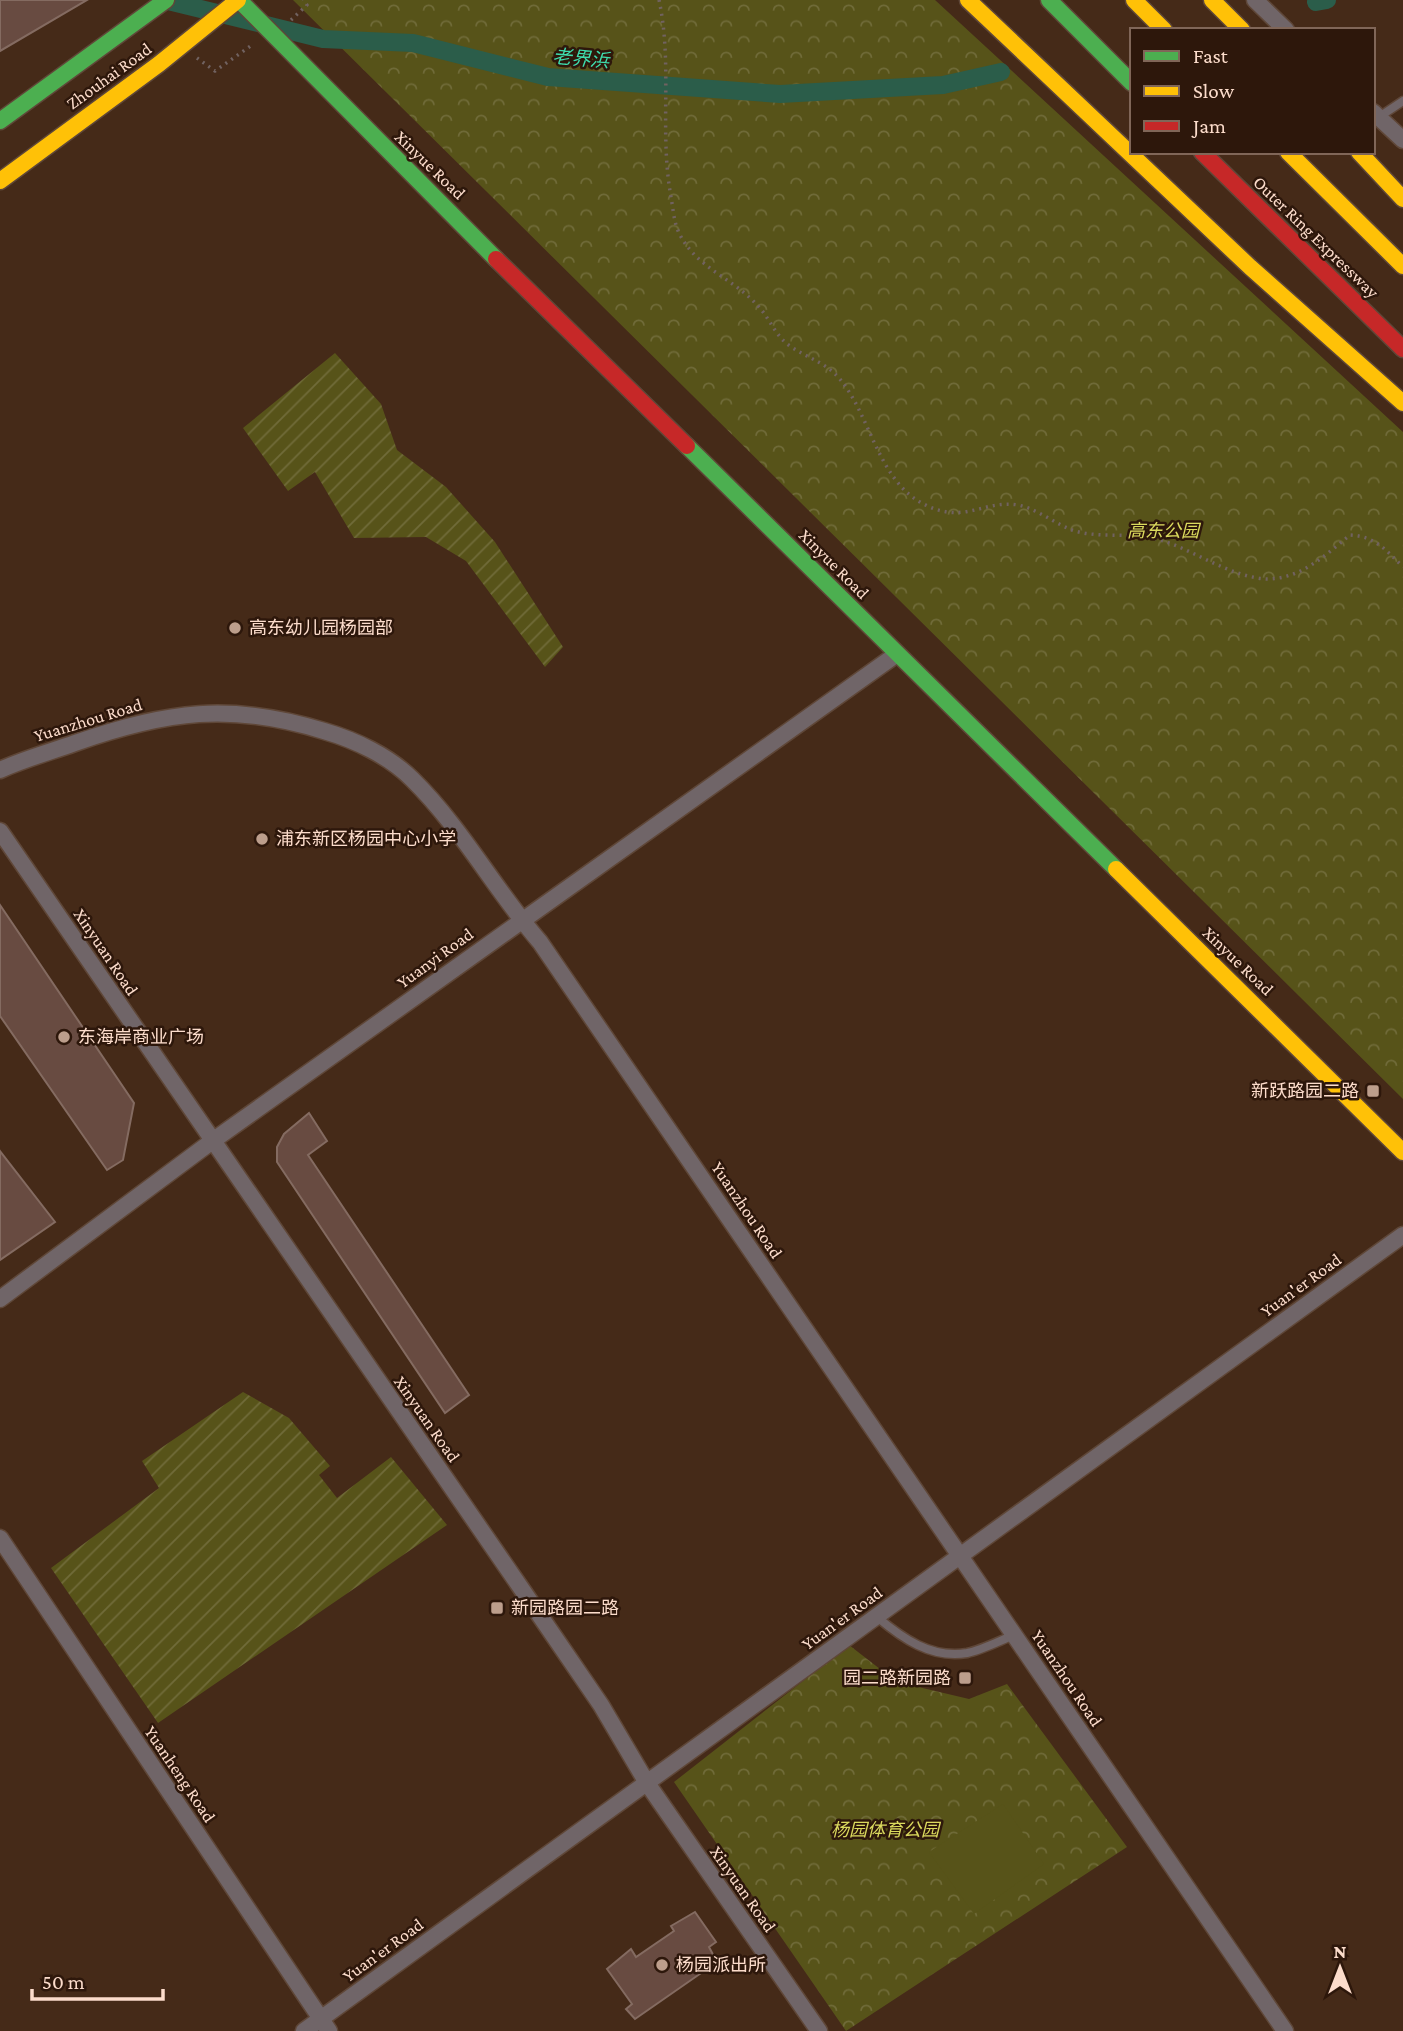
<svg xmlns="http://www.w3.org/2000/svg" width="1403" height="2031" font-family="'Crimson Pro','Noto Sans SC',serif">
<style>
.park{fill:url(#park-crowns)}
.garden{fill:url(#garden-furrows)}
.pitch{fill:#575319}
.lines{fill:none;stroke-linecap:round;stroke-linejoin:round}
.canal{stroke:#2b5d4a;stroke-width:18}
.building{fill:#684b41;stroke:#846b61;stroke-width:2}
.lane-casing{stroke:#5f4738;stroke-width:11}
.street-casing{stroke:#5f4738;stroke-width:19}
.fast-casing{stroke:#5f4738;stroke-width:19}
.slow-casing{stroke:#5f4738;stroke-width:19}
.jam-casing{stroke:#5f4738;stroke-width:19}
.path{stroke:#716260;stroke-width:3.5;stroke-dasharray:2 5;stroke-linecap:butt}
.lane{stroke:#706568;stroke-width:8}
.street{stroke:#706568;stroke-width:16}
.fast{stroke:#4caf50;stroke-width:16}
.slow{stroke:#ffc107;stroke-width:16}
.jam{stroke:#c62828;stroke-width:16}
.poi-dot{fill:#bc9e8c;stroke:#2d170b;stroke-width:2.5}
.labels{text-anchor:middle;stroke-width:5;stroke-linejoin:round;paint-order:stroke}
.street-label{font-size:18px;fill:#fcdccb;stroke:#2d170b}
.park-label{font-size:18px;font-style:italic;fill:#dbda5e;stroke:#2d170b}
.poi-label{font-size:18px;fill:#fcdccb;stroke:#2d170b;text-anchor:start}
.water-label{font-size:19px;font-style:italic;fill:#3edcad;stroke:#2d170b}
</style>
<defs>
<pattern id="park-crowns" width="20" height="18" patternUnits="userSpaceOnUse" patternTransform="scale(1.75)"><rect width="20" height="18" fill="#575319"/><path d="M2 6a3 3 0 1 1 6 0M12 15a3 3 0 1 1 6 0" fill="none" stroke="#706b39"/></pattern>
<pattern id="garden-furrows" width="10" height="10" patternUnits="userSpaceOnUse" patternTransform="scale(1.75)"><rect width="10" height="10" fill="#575319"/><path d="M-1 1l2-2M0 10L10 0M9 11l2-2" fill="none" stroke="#706b39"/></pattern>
</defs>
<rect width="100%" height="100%" fill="#452a18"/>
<path class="park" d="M293 0H935L1403 432V1099Z
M849 1645 880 1669 910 1685 969 1699 1007 1684 1127 1847 846 2031 674 1782Z"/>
<path class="garden" d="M335 353 381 404 397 450 446 487 495 542 563 647 545 667 466 561 426 537 354 538 315 472 288 491 243 428Z
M243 1392 289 1418 330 1466 319 1475 337 1498 391 1457 447 1525 158 1723 51 1568 159 1488 142 1461Z"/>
<path class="pitch" d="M1003 1804 1044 1864 974 1914 929 1852Z"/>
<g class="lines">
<path class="canal" d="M164 0 323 39 413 43 548 77 780 94 943 85 1001 72
M1316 2 1327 0"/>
</g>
<path class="building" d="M0 0H87L0 51Z
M0 905 134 1103 123 1160 107 1170 0 1016Z
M309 1113 327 1141 308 1155 469 1395 445 1413 277 1162V1147L284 1134Z
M0 1151 55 1222 0 1260Z
M695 1912 716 1942 709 1947 717 1962 635 2019 626 2009 632 2004 607 1969 631 1949 636 1957 674 1931 671 1926Z"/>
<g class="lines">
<defs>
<path id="lane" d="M1379 117 1403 101
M877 1617C902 1638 931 1659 967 1653 982 1650 999 1641 1014 1635"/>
<path id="street" d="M1255 0 1286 30
M1373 112 1403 140
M0 770C24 759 50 752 75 743 166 711 231 702 324 731 355 740 389 756 412 779 461 827 495 890 540 942L1285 2031
M0 831 523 1591 601 1705 647 1783 819 2031
M0 1299 211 1142 897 654
M0 1538 329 2031
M304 2031 1403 1235"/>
<path id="fast" d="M239 0 496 259
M1049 0 1132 83
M0 121 166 0
M687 446 1116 869"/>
<path id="slow" d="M968 0 1250 267 1403 403
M1134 0 1164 30
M1212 0 1242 30
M1288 152 1403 266
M1359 152 1403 199
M0 181 159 64 238 0
M1116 869 1403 1152"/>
<path id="jam" d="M1202 152 1403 349
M496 259 687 446"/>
</defs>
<use href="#lane" class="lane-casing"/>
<use href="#street" class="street-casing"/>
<use href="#fast" class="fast-casing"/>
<use href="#slow" class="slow-casing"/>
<use href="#jam" class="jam-casing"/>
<path class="path" d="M659 0C673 65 659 131 671 197 673 208 674 223 679 233 696 268 733 278 757 305 770 318 775 336 790 346 807 358 825 362 839 378 870 414 877 477 920 502 963 527 983 499 1018 505 1037 509 1054 523 1072 530 1098 539 1130 532 1157 539 1193 549 1229 577 1267 579 1301 579 1327 554 1350 535 1375 536 1387 551 1403 567
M291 20 307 5 303 0
M197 58 215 71 252 45"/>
<use href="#lane" class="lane"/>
<use href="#street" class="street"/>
<use href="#fast" class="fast"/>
<use href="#slow" class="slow"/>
<use href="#jam" class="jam"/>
</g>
<g class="poi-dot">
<circle cx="235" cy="628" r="7"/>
<circle cx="262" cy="839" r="7"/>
<circle cx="64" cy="1037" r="7"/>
<rect x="1366" y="1084" width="14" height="14" rx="3.5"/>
<rect x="490" y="1601" width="14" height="14" rx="3.5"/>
<rect x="958" y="1671" width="14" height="14" rx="3.5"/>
<circle cx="662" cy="1965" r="7"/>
</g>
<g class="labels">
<g class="street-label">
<text transform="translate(109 76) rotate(-36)" y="6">Zhouhai Road</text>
<text transform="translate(430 165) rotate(44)" y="6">Xinyue Road</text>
<text transform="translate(1316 237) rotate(44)" y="6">Outer Ring Expressway</text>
<text transform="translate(834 564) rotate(45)" y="6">Xinyue Road</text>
<text transform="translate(88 720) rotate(-17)" y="6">Yuanzhou Road</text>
<text transform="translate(106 952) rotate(56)" y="6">Xinyuan Road</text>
<text transform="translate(435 958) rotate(-36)" y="6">Yuanyi Road</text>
<text transform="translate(1238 961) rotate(44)" y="6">Xinyue Road</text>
<text transform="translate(747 1210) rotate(56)" y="6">Yuanzhou Road</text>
<text transform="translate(1301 1285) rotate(-36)" y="6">Yuan'er Road</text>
<text transform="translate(427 1419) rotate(55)" y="6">Xinyuan Road</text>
<text transform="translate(842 1618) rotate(-36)" y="6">Yuan'er Road</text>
<text transform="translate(1067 1678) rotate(56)" y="6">Yuanzhou Road</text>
<text transform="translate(180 1774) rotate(56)" y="6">Yuanheng Road</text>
<text transform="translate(743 1889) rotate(55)" y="6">Xinyuan Road</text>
<text transform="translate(383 1950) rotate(-36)" y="6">Yuan'er Road</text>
</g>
<g class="park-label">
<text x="1163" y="537">高东公园</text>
<text x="885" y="1836">杨园体育公园</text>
</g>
<g class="poi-label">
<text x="249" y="634">高东幼儿园杨园部</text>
<text x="276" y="845">浦东新区杨园中心小学</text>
<text x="78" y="1043">东海岸商业广场</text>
<text x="1359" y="1097" text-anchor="end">新跃路园二路</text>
<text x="511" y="1614">新园路园二路</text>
<text x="951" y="1684" text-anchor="end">园二路新园路</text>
<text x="676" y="1971">杨园派出所</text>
</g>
<g class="water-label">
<text transform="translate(581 58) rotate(5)" y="7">老界浜</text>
</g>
</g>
<rect x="1130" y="28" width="245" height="126" fill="#2d170b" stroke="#806658" stroke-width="2"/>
<rect x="1144" y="51" width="35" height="10" fill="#4caf50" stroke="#806658" stroke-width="2"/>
<text x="1193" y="63" font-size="21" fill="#fcdccb">Fast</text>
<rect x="1144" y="86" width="35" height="10" fill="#ffc107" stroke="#806658" stroke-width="2"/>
<text x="1193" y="98" font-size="21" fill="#fcdccb">Slow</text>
<rect x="1144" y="121" width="35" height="10" fill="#c62828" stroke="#806658" stroke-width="2"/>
<text x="1193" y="133" font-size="21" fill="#fcdccb">Jam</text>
<g transform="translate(1340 1968)" stroke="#2d170b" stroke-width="5" paint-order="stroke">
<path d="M0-5L12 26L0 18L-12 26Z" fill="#fcdccb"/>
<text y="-10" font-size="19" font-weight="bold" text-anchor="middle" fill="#fcdccb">N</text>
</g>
<path d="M32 1989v10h131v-10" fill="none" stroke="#fcdccb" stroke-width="3.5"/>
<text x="42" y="1989" font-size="21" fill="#fcdccb" stroke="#2d170b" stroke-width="5" paint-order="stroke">50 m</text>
</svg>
